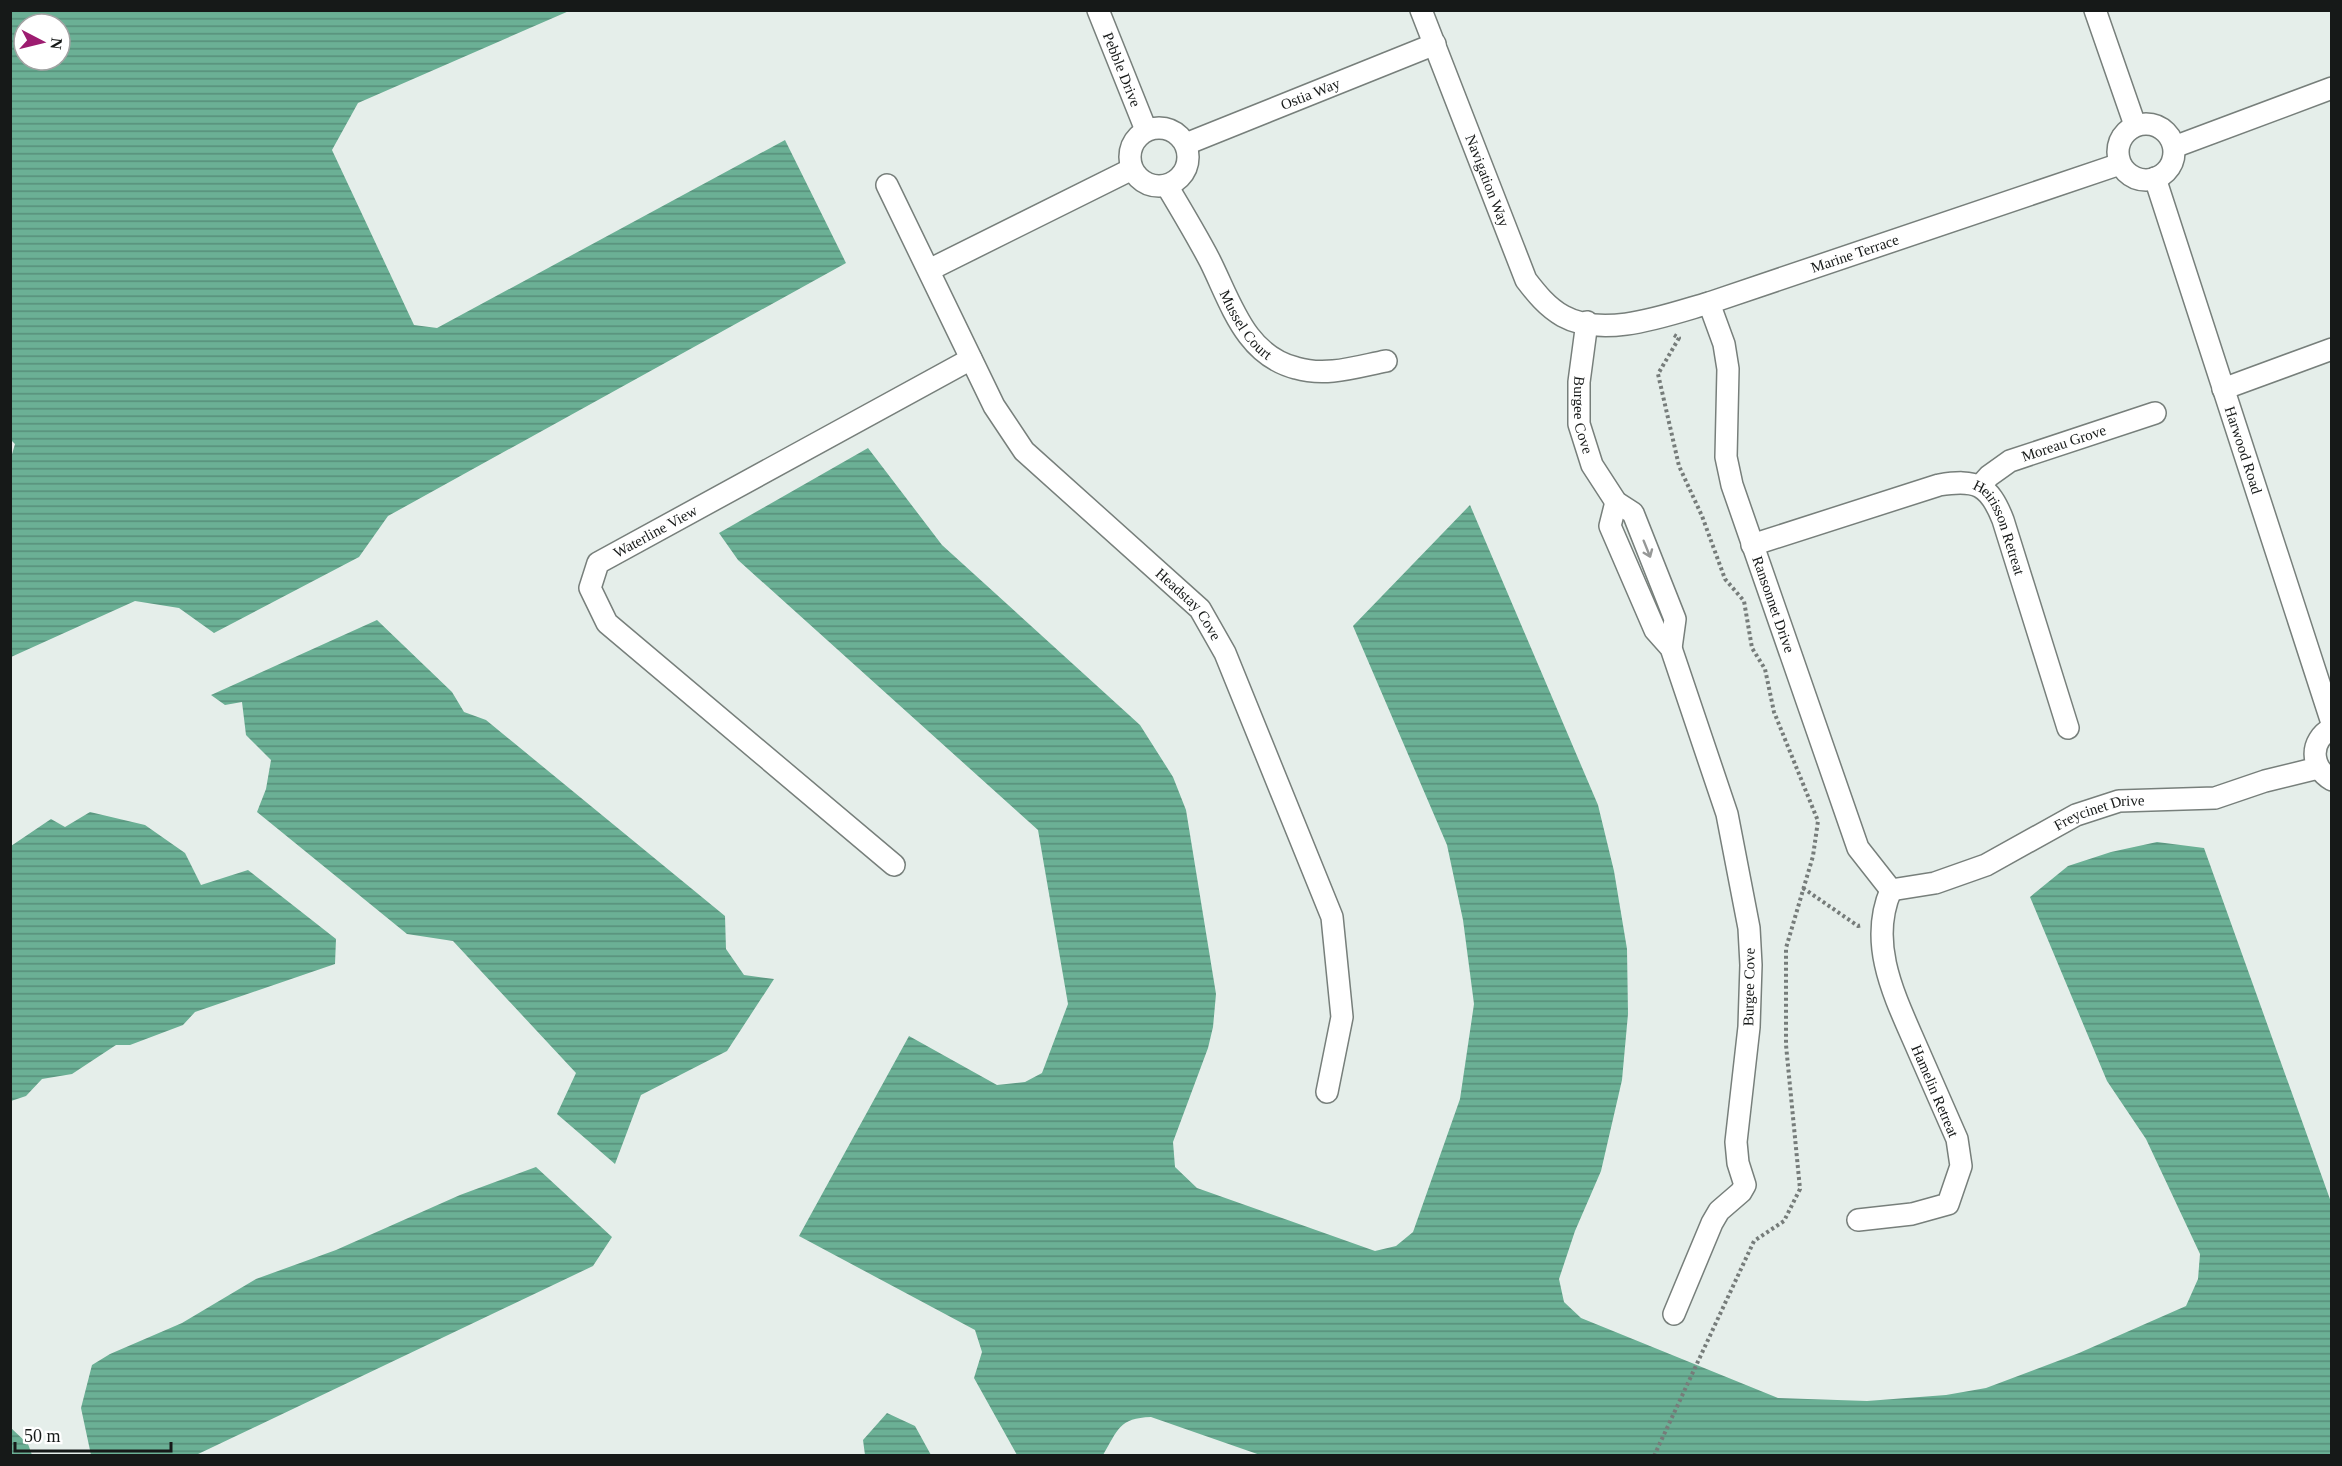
<svg xmlns="http://www.w3.org/2000/svg" width="2342" height="1466" font-family="'Times New Roman',serif">
<style>
.water{fill:url(#water-rules);fill-rule:evenodd}
.lines{fill:none;stroke-linecap:round;stroke-linejoin:round}
.minor-casing{stroke:#777f7b;stroke-width:24}
.path{stroke:#767c7a;stroke-width:4;stroke-dasharray:3 3;stroke-linecap:butt}
.minor{stroke:#fff;stroke-width:21}
.oneway{stroke:#969897}
.labels{text-anchor:middle;stroke-width:5;stroke-linejoin:round;paint-order:stroke}
.street-label{font-size:15px;fill:#161918;stroke:#fff}
</style>
<defs>
<pattern id="water-rules" width="6" height="5" patternUnits="userSpaceOnUse" patternTransform="scale(1.5)"><rect width="6" height="5" fill="#6bb095"/><path d="M0 2.5h6" fill="none" stroke="#578e79"/></pattern>
</defs>
<rect width="100%" height="100%" fill="#e5eeea"/>
<path class="water" d="M11 10 569 11 358 103 332 150 414 325 437 328 785 140 846 263 388 516 359 557 214 633 179 608 135 601 11 657 10 461 15 444 10 439ZM24 24H60V60H24Z
M868 448 942 545 1140 725 1173 777 1186 810 1216 994 1213 1027 1208 1048 1173 1142 1175 1167 1197 1188 1375 1251 1396 1246 1413 1232 1460 1099 1474 1004 1463 920 1447 845 1353 626 1470 505 1598 805 1614 871 1627 949 1628 1014 1622 1080 1601 1171 1575 1231 1559 1279 1564 1302 1581 1318 1778 1398 1867 1401 1946 1395 1986 1388 2079 1353 2186 1306 2198 1279 2200 1254 2146 1139 2107 1081 2030 897 2068 866 2111 852 2157 842 2204 848 2331 1202V1455L1263 1456 1151 1417C1119 1418 1118 1430 1103 1455H1017L974 1378 982 1352 975 1330 799 1236 909 1036 997 1085 1025 1082 1042 1073 1068 1004 1038 830 738 560 719 533Z
M377 620 452 692 464 712 486 720 725 916 726 949 744 975 774 979 727 1051 641 1095 615 1164 557 1114 576 1073 453 941 407 934 257 812 266 789 271 760 246 735 242 702 225 705 211 695Z
M90 812 145 825 185 853 201 885 248 870 336 939 335 964 195 1012 183 1025 130 1045H116L72 1074 42 1079 26 1096 11 1101V846L51 819 65 827Z
M536 1167 612 1237 593 1266 196 1455H91L81 1408 92 1365 110 1354 182 1323 256 1279 336 1250 460 1195Z
M887 1413 915 1426 931 1455H865L863 1440Z
M11 1428 28 1444 32 1455H11Z"/>
<g class="lines">
<defs>
<g id="minor">
<path id="s1" d="M1098 10 1146 130"/>
<path id="s2" d="M1421 10 1526 280C1536 293 1547 307 1563 316 1604 339 1667 315 1709 303L2120 164"/>
<path d="M2095 10 2135 125"/>
<circle cx="2146" cy="152" r="28"/>
<circle cx="1159" cy="157" r="29"/>
<path id="s3" d="M1186 144 1435 44"/>
<path d="M2174 147 2332 88"/>
<path id="s4" d="M2155 178 2332 723"/>
<path id="s5" d="M887 185 994 406 1024 451 1200 609 1225 653 1332 917 1342 1017 1327 1092"/>
<path id="s6" d="M1167 186C1182 211 1197 236 1210 261 1231 303 1245 355 1296 368 1326 377 1356 367 1386 361"/>
<path d="M929 270 1132 169"/>
<path id="s7" d="M1709 303 1724 344 1728 369 1726 457 1732 485 1858 848 1891 890"/>
<path id="s8" d="M1587 322 1579 382V424L1592 465 1616 502 1633 513 1675 619 1671 648"/>
<path d="M2223 389 2332 349"/>
<path id="s9" d="M1980 486 1989 476 2010 461 2155 413"/>
<path d="M1616 502 1610 526 1655 630 1671 648 1727 814 1749 928 1751 965 1749 1027 1736 1142 1738 1163 1745 1185 1741 1192 1719 1211 1712 1223 1674 1314"/>
<path id="s10" d="M1752 545 1939 485C1976 479 1989 484 2003 520L2068 728"/>
<path d="M2332 728C2309 741 2310 767 2332 780"/>
<path id="s11" d="M894 865 607 623 590 588 598 563 971 359"/>
<path id="s12" d="M1891 890 1935 883 1986 865 2076 815 2119 801 2215 798 2265 781 2318 768"/>
<path d="M1858 1220 1912 1214 1948 1204 1961 1166 1957 1139C1944 1109 1931 1080 1918 1050 1896 999 1867 945 1891 890"/>
</g>
</defs>
<use href="#minor" class="minor-casing"/>
<path class="path" d="M1803 888 1858 926 1863 925
M1654 1456 1754 1241 1784 1221 1800 1189 1786 1045V948L1813 856 1818 821 1774 712 1765 669 1752 648 1744 601 1725 579 1702 516 1679 466 1658 374 1679 338 1674 335"/>
<use href="#minor" class="minor"/>
</g>
<defs><path id="oneway-shaft" d="M-6 0H5M1.5-3L5.5 0L1.5 3" fill="none" stroke-width="1.6" stroke-linecap="round" stroke-linejoin="round" transform="scale(1.5)"/></defs>
<use class="oneway" href="#oneway-shaft" transform="translate(1647 549) rotate(68)"/>
<g class="labels">
<g class="street-label">
<text dy="5" stroke="none"><textPath href="#s1" startOffset="64">Pebble Drive</textPath></text>
<text dy="5" stroke="none"><textPath href="#s3" startOffset="134">Ostia Way</textPath></text>
<text dy="5" stroke="none"><textPath href="#s2" startOffset="183">Navigation Way</textPath></text>
<text dy="5" stroke="none"><textPath href="#s2" startOffset="646">Marine Terrace</textPath></text>
<text dy="5" stroke="none"><textPath href="#s6" startOffset="160">Mussel Court</textPath></text>
<text dy="5" stroke="none"><textPath href="#s8" startOffset="94">Burgee Cove</textPath></text>
<text dy="5" stroke="none"><textPath href="#s9" startOffset="96">Moreau Grove</textPath></text>
<text dy="5" stroke="none"><textPath href="#s4" startOffset="286">Harwood Road</textPath></text>
<text dy="5" stroke="none"><textPath href="#s11" startOffset="506">Waterline View</textPath></text>
<text dy="5" stroke="none"><textPath href="#s10" startOffset="284">Heirisson Retreat</textPath></text>
<text dy="5" stroke="none"><textPath href="#s7" startOffset="312">Ransonnet Drive</textPath></text>
<text dy="5" stroke="none"><textPath href="#s5" startOffset="525">Headstay Cove</textPath></text>
<text dy="5" stroke="none"><textPath href="#s12" startOffset="225">Freycinet Drive</textPath></text>
<text transform="translate(1749 987) rotate(-89)" y="5">Burgee Cove</text>
<text transform="translate(1935 1091) rotate(67)" y="5">Hamelin Retreat</text>
</g>
</g>
<rect width="2342" height="1466" fill="none" stroke="#161918" stroke-width="24"/>
<g transform="translate(42 42) rotate(97)"><circle r="28" fill="#ffffff" stroke="#a2a3a3" stroke-width="1.5"/>
<path d="M0-4.5L10 22L0 15L-10 22Z" fill="#9d1c70"/>
<text y="-9" font-size="16" font-weight="bold" text-anchor="middle" fill="#161918">N</text>
</g>
<path d="M15 1442v9h156v-9" fill="none" stroke="#161918" stroke-width="3"/>
<text x="24" y="1442" font-size="18" fill="#161918" stroke="#ffffff" stroke-width="4.5" paint-order="stroke">50 m</text>
</svg>
